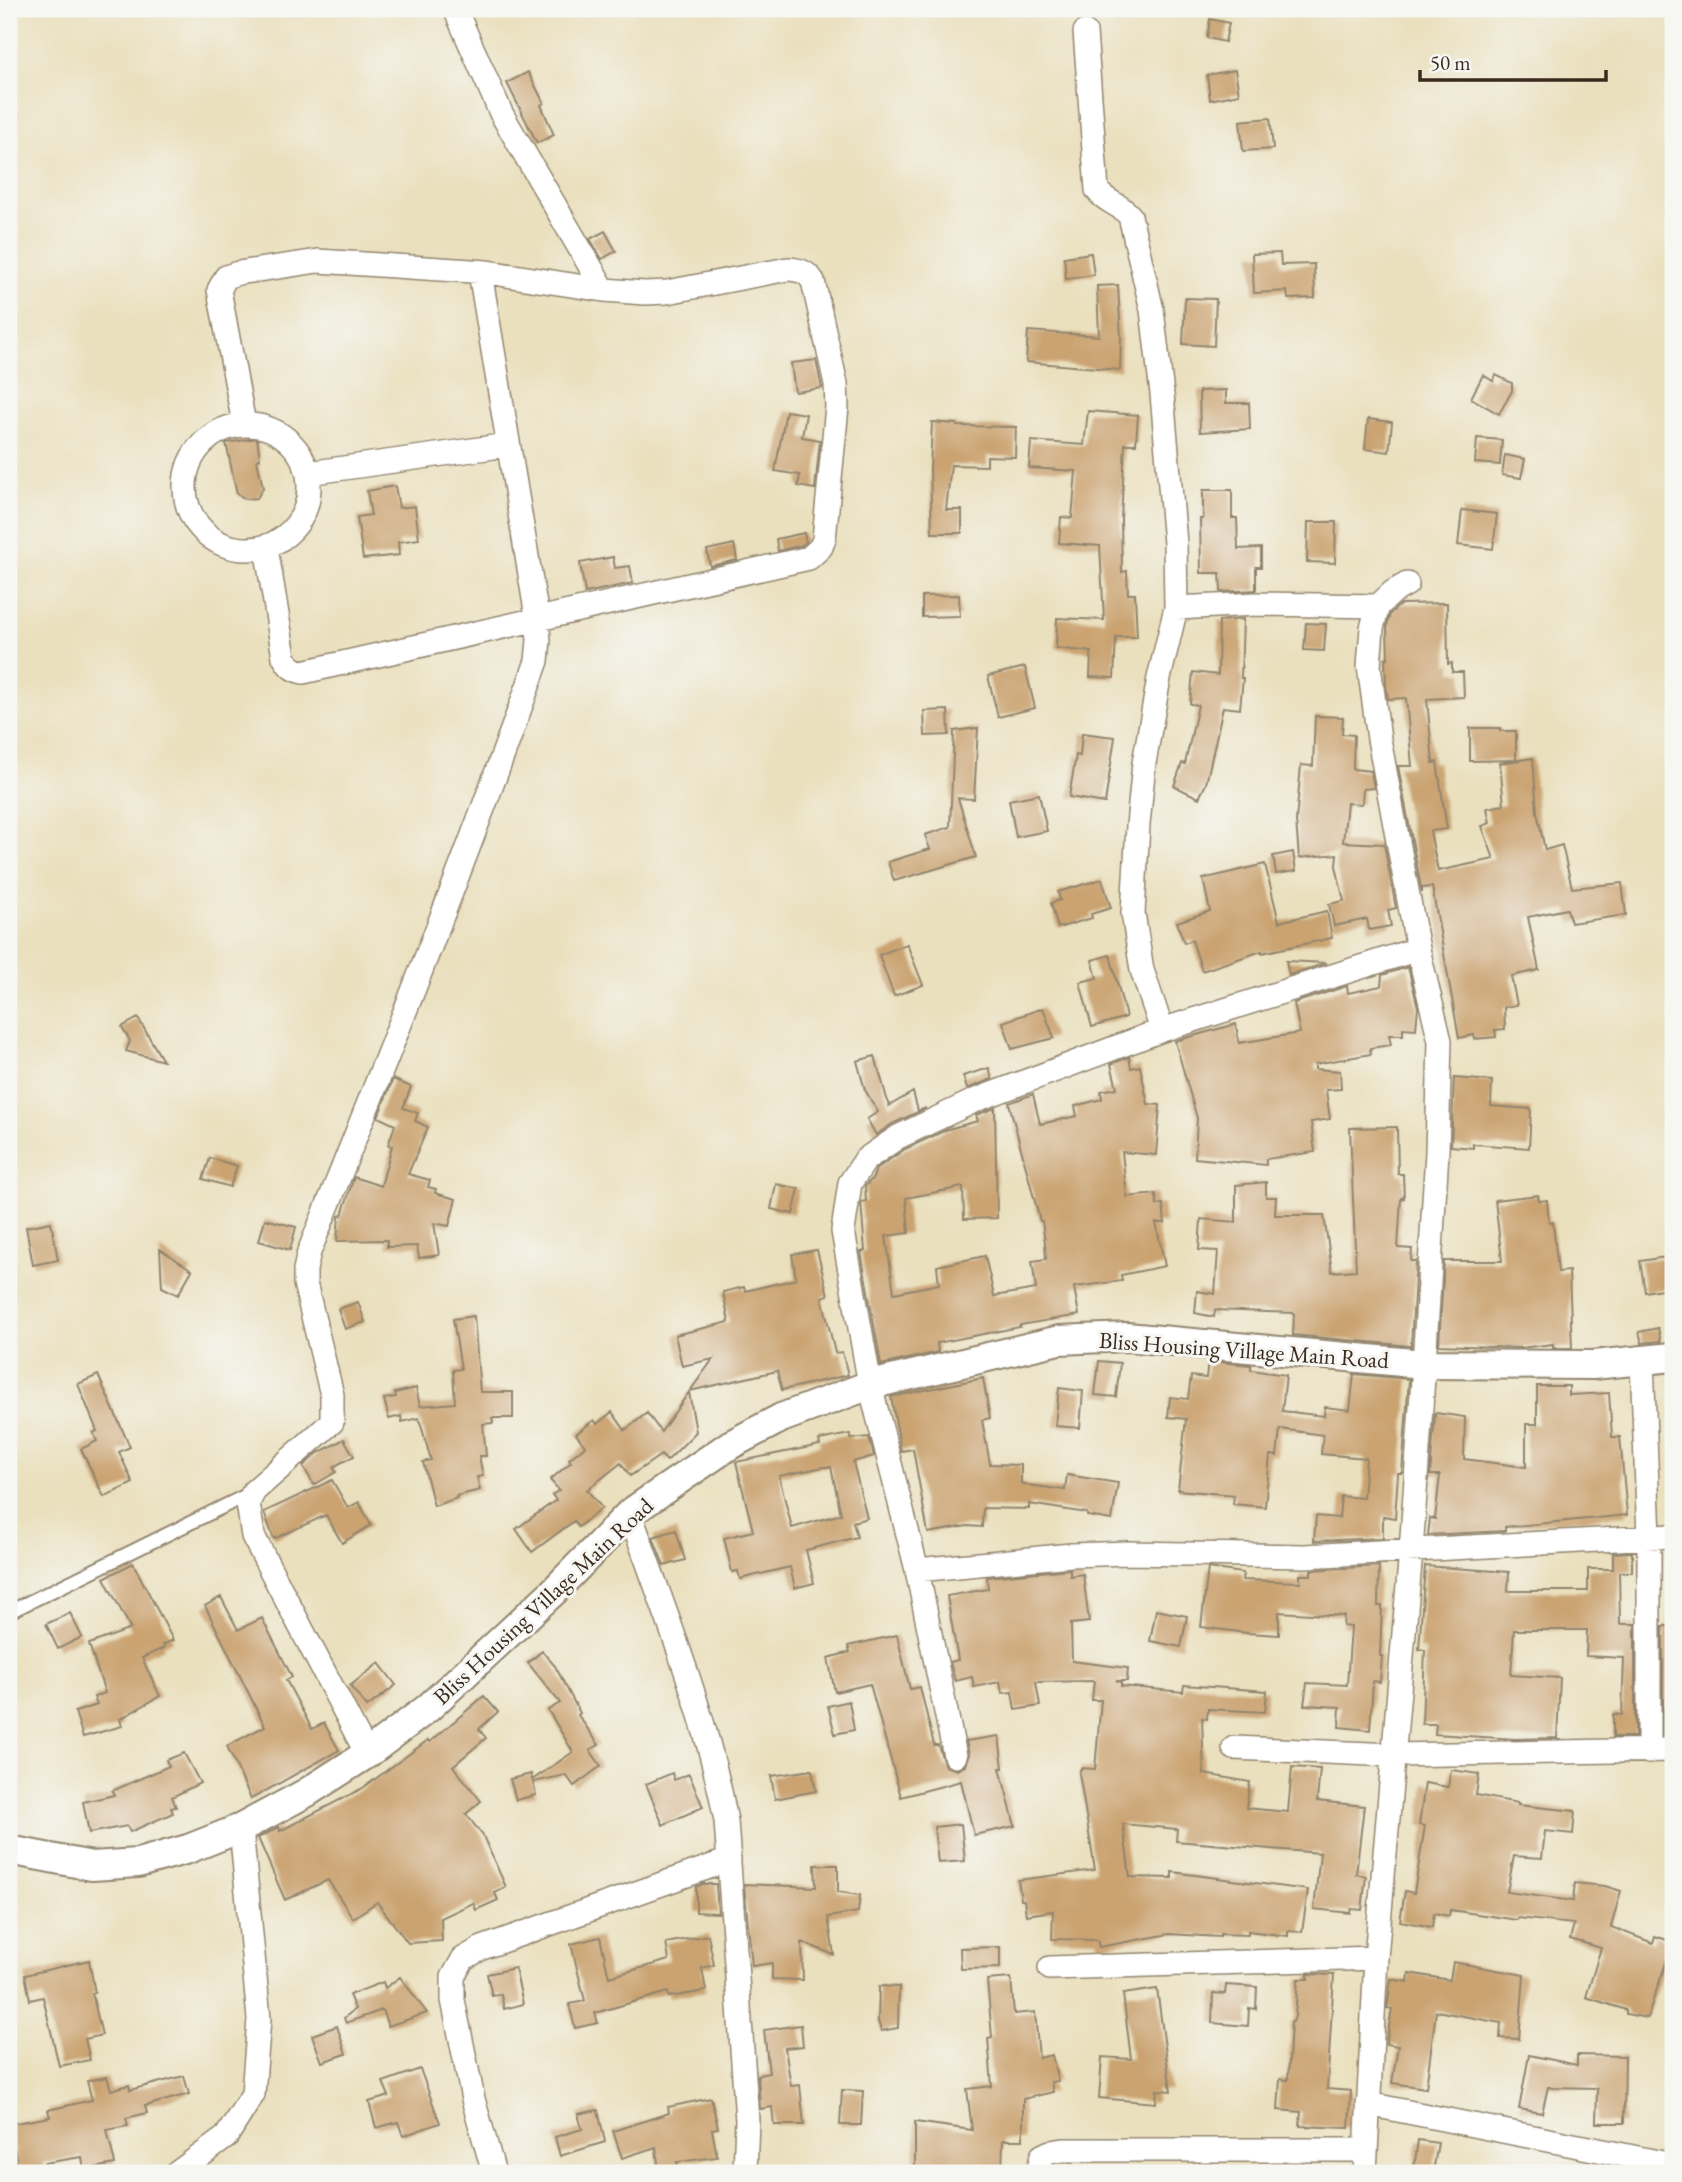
<svg xmlns="http://www.w3.org/2000/svg" width="1682" height="2182" font-family="'EB Garamond',serif">
<style>
.building{fill:#caa371;fill-rule:evenodd}
.lines{fill:none;stroke-linecap:round;stroke-linejoin:round}
.service-casing{stroke:#92856e;stroke-width:16}
.minor-casing{stroke:#92856e;stroke-width:26}
.tertiary-casing{stroke:#92856e;stroke-width:32}
.service{stroke:#fff;stroke-width:12}
.minor{stroke:#fff;stroke-width:23}
.tertiary{stroke:#fff;stroke-width:28}
.labels{text-anchor:middle;stroke-width:6;stroke-linejoin:round;paint-order:stroke}
.street-label{font-size:23px;fill:#3b2a1e;stroke:#f6f6f2}
</style>
<rect width="100%" height="100%" fill="#f6f6f2"/>
<filter id="ink" filterUnits="userSpaceOnUse"><feTurbulence type="fractalNoise" baseFrequency=".0143" numOctaves="2"/><feDisplacementMap in="SourceGraphic" scale="14" xChannelSelector="R" yChannelSelector="G"/><feConvolveMatrix kernelMatrix="1 2 1 2 8 2 1 2 1" color-interpolation-filters="sRGB"/></filter>
<filter id="wash" filterUnits="userSpaceOnUse"><feTurbulence type="fractalNoise" baseFrequency=".00686" numOctaves="4" result="noise"/><feDisplacementMap in="SourceGraphic" scale="28" xChannelSelector="R" yChannelSelector="G"/><feGaussianBlur stdDeviation="1.57" result="paint"/><feColorMatrix in="noise" values="0 0 0 0 0 0 0 0 0 0 0 0 0 0 0 0 0 1.4 0 .05"/><feComposite in="paint" operator="in"/></filter>
<g filter="url(#wash)">
<rect width="100%" height="100%" fill="#eae0be"/>
<g id="blocks">
<path class="building" d="M1210 19 1229 23 1225 42 1207 38Z
M1235 70 1239 94 1210 100 1207 75Z
M528 72 544 103 541 105 554 135 537 143 507 83Z
M1270 118 1273 149 1243 151 1240 121Z
M605 231 616 251 602 259 590 239Z
M1091 253 1094 275 1066 279 1064 257Z
M1280 253 1281 265 1314 264 1315 298 1288 299 1287 291 1254 293 1252 254Z
M1118 285 1121 338 1120 370 1026 362 1028 331 1099 336 1097 286Z
M1185 298 1216 299 1214 346 1183 344Z
M816 360 822 388 795 392 791 363Z
M1483 375 1493 381 1496 375 1512 383V391L1499 414 1471 398Z
M1226 390V403H1249L1250 429 1200 432 1199 391Z
M786 411 806 414 802 437 820 440 815 489 798 486 800 475 775 471Z
M1088 411 1138 415 1136 444H1125L1121 519 1122 572 1127 571 1128 594H1135L1137 637H1116L1114 678 1090 677 1091 652 1056 648 1057 618 1104 620 1100 546 1059 543 1061 517 1072 518 1076 471 1029 468 1031 441 1084 445Z
M1368 419 1392 422 1389 452 1365 449Z
M932 422 957 424V426L1016 427 1015 457 987 456V466L951 465 946 510H962V533H932L930 470Z
M257 438 260 459 257 460 263 488 257 498 246 499 237 494 226 443Z
M1477 438 1502 440 1500 465 1475 463Z
M1505 455 1525 459 1521 478 1502 475Z
M395 486 399 508 415 506 419 539 398 542 399 555 363 559 357 517 371 515 367 491Z
M1203 490H1232V518H1237L1238 549 1261 548V567H1256V590L1221 592 1220 573H1201L1200 519H1203Z
M1462 510 1497 514 1493 549 1458 545Z
M1308 522H1336L1335 563 1307 562Z
M804 533 806 542 802 545 778 551 776 539Z
M734 544 737 560 710 566 707 550Z
M613 557 615 568 630 566 633 583 585 593 580 563Z
M959 595 960 616 922 617V596Z
M1447 603 1448 664 1452 663V672H1463L1464 697 1427 699 1433 763 1437 762 1447 829 1430 831 1438 871 1494 859 1482 826 1490 823 1487 808 1504 805 1500 763 1533 758 1537 812 1545 850 1562 845 1572 888 1622 883 1626 915 1571 923 1567 909 1528 917 1539 970 1511 976 1517 1005 1504 1007 1505 1029 1495 1030 1496 1037 1475 1039 1474 1035 1459 1038 1432 887 1422 888V893L1398 766H1412L1406 698 1388 699 1386 687 1385 658H1388L1387 626 1390 614 1401 604Z
M1243 619 1241 678H1243L1240 709 1223 707 1206 784 1199 798 1174 786 1182 763 1185 764 1198 705 1190 704 1193 672 1218 675 1219 621Z
M1306 623 1326 624 1324 651 1304 650Z
M1025 667 1035 708 998 717 988 676Z
M948 710 949 735 925 736 924 711Z
M1315 716 1343 717 1342 734 1354 735 1353 769 1371 771 1374 788 1363 789 1362 804 1347 803 1343 842 1384 844 1396 908 1388 910 1391 926 1369 930 1367 919 1334 926 1329 904 1344 901 1336 866 1337 854 1299 858 1296 821 1301 765 1313 766Z
M978 728 974 799 958 798 976 857 894 881 888 862 930 849 925 835 950 827 954 731Z
M1470 728H1500V731H1516V760L1470 761Z
M1082 733 1115 737 1105 803 1069 797 1076 755 1080 756Z
M1039 794 1047 831 1016 837 1009 800Z
M1293 852 1296 871 1276 874 1273 856Z
M1265 864 1279 922 1327 911 1332 938 1262 953V951L1202 971 1192 940 1184 943 1177 922 1210 911 1203 879Z
M1102 879 1111 908 1091 914 1092 918 1058 928 1051 903 1060 900 1058 892Z
M907 944 923 985 894 996 879 955Z
M1110 955 1126 1017 1092 1027 1080 982 1097 978 1092 960Z
M1286 961 1327 963 1289 975Z
M1408 967 1418 1007 1416 1029 1403 1028V1035H1389L1391 1045 1370 1048 1371 1054 1315 1064V1069L1340 1071 1341 1089 1326 1090 1330 1119 1311 1122 1315 1152 1266 1159V1165L1195 1158 1197 1118 1175 1041 1236 1024 1239 1043 1300 1033 1294 1003 1347 986 1348 993 1381 986 1382 975Z
M1043 1008 1054 1038 1012 1049 1003 1022Z
M138 1018 163 1061 126 1051 130 1041 122 1027Z
M875 1056 889 1106 913 1092 918 1111 926 1108 892 1124 876 1135 867 1119 878 1112 865 1090 857 1061Z
M1129 1057 1131 1068 1140 1066 1148 1104 1160 1105 1156 1155 1122 1152 1127 1197 1156 1194 1157 1205 1163 1204 1165 1223H1156L1165 1266 1121 1275 1122 1281 1074 1287 1079 1315 1020 1325V1327L937 1343 938 1352 881 1365 861 1252 865 1251 861 1202 866 1201 865 1186 873 1178 876 1169 905 1149 948 1129 978 1121 976 1115 995 1108 997 1218 964 1219 963 1187 906 1198 909 1233 886 1236 894 1293 939 1284 937 1266 985 1256 994 1296 1036 1289 1032 1261 1046 1259 1045 1243 1042 1221H1040L1009 1103 1033 1094 1040 1124 1077 1116 1075 1106 1102 1099 1101 1091 1117 1088 1111 1064Z
M989 1068 992 1079 967 1089 963 1076Z
M1454 1078 1492 1081 1491 1106 1531 1109 1529 1148 1473 1144V1148L1451 1146Z
M393 1079 411 1087 403 1108 418 1113 415 1121 428 1127 408 1174 430 1180 428 1187 436 1189 435 1193 456 1199 449 1226 434 1223 439 1255 419 1258 417 1246 387 1247V1240L337 1241 339 1216 342 1215 354 1177 381 1186 392 1146 388 1145 395 1125 378 1117Z
M1397 1127 1398 1174H1403L1404 1198H1401L1398 1248 1412 1249 1411 1261H1416L1411 1346 1293 1335 1294 1313 1215 1310 1214 1317 1195 1313 1197 1291 1215 1294 1218 1251 1199 1250 1201 1219 1236 1222V1185L1266 1182V1197H1276L1275 1215H1324L1332 1272 1356 1270 1350 1128Z
M210 1158 237 1166 230 1187 203 1179Z
M776 1184 799 1189 793 1214 771 1209Z
M1538 1195 1539 1201 1547 1200 1549 1223 1553 1222 1558 1272 1569 1271 1572 1348H1553V1344L1521 1348 1439 1345 1444 1261H1502L1495 1200Z
M265 1219 296 1227 290 1250 259 1241Z
M51 1222 58 1260 33 1265 26 1227Z
M160 1249 192 1270 178 1295 162 1287Z
M817 1250 828 1295 822 1297 835 1353 842 1352 848 1375 782 1390 777 1371 690 1391 713 1359 682 1366 675 1335 729 1322 723 1292 744 1287 745 1291 796 1279 792 1254Z
M1673 1256V1287L1645 1292 1640 1261Z
M358 1302 365 1322 345 1329 338 1309Z
M474 1316 480 1392H513V1418H492L493 1423 483 1424 486 1456H479L483 1476 477 1477 480 1490 456 1496 457 1498 434 1506 423 1462 431 1460 419 1418 402 1422 401 1416 389 1419 384 1399 396 1397 395 1393 416 1388 420 1406 455 1403 453 1370 461 1369 453 1319Z
M1658 1328 1661 1341 1642 1343 1639 1332Z
M1099 1361 1120 1363 1116 1397 1095 1395Z
M1208 1361 1251 1365V1370L1286 1375 1282 1411 1324 1416 1325 1407 1350 1410 1354 1374 1409 1379 1402 1473H1398L1395 1518 1383 1516V1538L1314 1541 1316 1516 1339 1518 1341 1496 1363 1498 1366 1458 1321 1454 1323 1435 1280 1429 1277 1456 1270 1455 1265 1507 1233 1504 1234 1495 1178 1490 1186 1419 1168 1417 1170 1397 1188 1399 1191 1376 1206 1378Z
M98 1375 130 1447 119 1452 133 1483 104 1497 81 1449 97 1441 93 1433 97 1431 78 1384Z
M983 1378 990 1418 982 1420 990 1464 1021 1465V1483L1028 1485 1065 1490 1067 1475 1118 1483 1112 1520 1087 1516V1513L1029 1504V1509L983 1508 982 1527 967 1526 928 1533 913 1449 901 1451 891 1397Z
M1537 1386H1569V1395L1609 1393 1612 1437H1620L1627 1515 1505 1527V1531L1428 1535 1430 1518 1435 1519 1440 1475H1430L1435 1413 1465 1417 1464 1459 1526 1467V1424H1537Z
M1059 1388 1083 1391 1080 1428 1055 1426Z
M689 1392 696 1432 667 1461 661 1455 630 1476 621 1463 587 1490 602 1508 578 1527 574 1521 532 1552 516 1529 556 1500 552 1495 559 1490 550 1480 571 1462 569 1459 585 1446 576 1434 594 1420 597 1424 612 1412 625 1430 647 1413 661 1432Z
M850 1434 851 1439 869 1437 874 1456 853 1462 867 1518 853 1522 857 1537 806 1550 814 1583 795 1588 790 1567 740 1579 738 1571 732 1572 724 1538 753 1531 736 1462 820 1445 819 1440ZM824 1467H831L841 1514 792 1528 779 1476Z
M344 1439 354 1456 333 1467 336 1472 314 1485 303 1466 318 1453Z
M332 1480 348 1508 359 1502 371 1525 342 1543 326 1515 274 1539 264 1512Z
M676 1530 685 1560 664 1566 653 1537Z
M1632 1552V1572H1619L1620 1624H1635V1737H1613V1714L1622 1715 1624 1658 1586 1656 1587 1630H1514L1511 1675 1560 1678 1557 1738 1515 1739 1435 1734 1436 1724H1422L1425 1650 1419 1649 1425 1566 1509 1572 1508 1591H1588V1569H1613V1553Z
M133 1563 173 1640 163 1645 164 1648 142 1658 160 1696 120 1719 122 1726 83 1737 75 1712 97 1705 94 1697 105 1693 89 1644 131 1629 104 1578Z
M1379 1566 1378 1606H1382L1380 1656H1382L1380 1682 1373 1681 1370 1730 1339 1727 1340 1707 1304 1705 1307 1683 1347 1685 1351 1627 1343 1626 1344 1616 1279 1612V1635L1247 1633 1201 1627 1208 1568 1243 1573 1242 1580 1300 1582V1575H1311V1570Z
M1070 1569V1576L1083 1574 1089 1622 1071 1624 1072 1661 1128 1668 1127 1681H1116L1121 1682V1686L1183 1692 1184 1685 1267 1691 1265 1712 1208 1709 1207 1719 1202 1718 1204 1774 1250 1782 1246 1808 1288 1812 1292 1767 1320 1769 1317 1801 1364 1806 1356 1874 1366 1876 1362 1910 1351 1909 1350 1913 1314 1909 1320 1853 1176 1841 1177 1829 1123 1824 1130 1877 1172 1878V1872L1308 1890 1302 1932 1288 1931V1936L1248 1931V1935L1220 1934V1937L1169 1934 1099 1947 1097 1940 1052 1939 1053 1911 1026 1915 1024 1900H1021L1018 1880 1095 1870 1079 1773 1081 1768 1095 1769 1101 1700H1092L1094 1681 1036 1682 1040 1706 1015 1710 1012 1692 1002 1693 1000 1682 974 1687 972 1677 955 1681 950 1662 958 1660 947 1596 988 1589 987 1577Z
M221 1597 238 1630 262 1618 292 1677 286 1680 312 1729 324 1723 339 1750 251 1799 227 1746 265 1726 205 1606Z
M1156 1610 1187 1616 1181 1647 1150 1641Z
M70 1613 82 1637 58 1649 46 1624Z
M1663 1626H1673V1736H1663Z
M897 1635 910 1689 920 1687 934 1745H938L945 1766 957 1770 965 1766 969 1754 966 1741 999 1736 1003 1768H1000L1015 1826 974 1835 961 1781 901 1797 870 1684 835 1692 828 1658 850 1652 848 1646Z
M542 1651 555 1666 580 1713 578 1715 599 1745 590 1750 601 1766 574 1786 566 1775 533 1782 536 1795 516 1800 510 1779 531 1774 532 1780 573 1752 548 1710 560 1703 528 1663Z
M379 1663 396 1685 367 1707 350 1686Z
M484 1696 498 1712 479 1729 486 1738 453 1766 481 1801 466 1814 483 1836 506 1887 495 1893 498 1900 476 1910 473 1903 441 1918 442 1941 408 1943 377 1902 353 1918 328 1880 285 1900 258 1838 279 1827 280 1831 363 1788 428 1740 430 1742Z
M849 1701 854 1730 835 1734 828 1706Z
M184 1753 200 1783 172 1797 176 1807 171 1808 173 1813 130 1832 127 1826 89 1833 83 1802 114 1795 112 1791 169 1766 166 1760Z
M812 1770 816 1791 775 1799 771 1776Z
M1451 1770 1479 1774 1476 1795 1518 1803V1805L1575 1811 1573 1834 1545 1831 1542 1858 1514 1856 1507 1892 1573 1901 1575 1883 1605 1886 1621 1891 1611 1927 1653 1943 1655 1936 1673 1942 1647 2018 1626 2014V2010L1586 1997 1601 1948 1570 1939 1574 1924 1518 1918 1517 1920 1450 1910 1449 1916 1434 1913 1432 1927 1400 1921 1405 1891 1414 1893 1425 1826 1419 1825 1425 1783 1448 1787Z
M672 1773 674 1780 689 1774 703 1807 663 1825 646 1784Z
M961 1824 965 1861 938 1863 934 1827Z
M815 1865H838V1892L860 1895 858 1912 828 1917 834 1955 802 1942 803 1980 772 1979V1963L752 1966 744 1884 816 1887Z
M703 1884H716L718 1913 696 1912V1887Z
M708 1935 714 1965 702 1968 706 1991 669 1997 668 1992 595 2013 598 2023 575 2028 569 2004 585 2001 571 1944 600 1937 609 1977 669 1960 666 1943Z
M1000 1947V1968L961 1969 960 1948Z
M89 1960 95 1993H92L102 2035 85 2039 90 2060 59 2066 43 1997 30 2000 25 1975Z
M1453 1962 1524 1975 1519 2039 1500 2038 1501 2023 1436 2011 1426 2088 1392 2083 1398 2046 1386 2044 1392 2009 1387 2008 1391 1979 1408 1982 1409 1973 1450 1980Z
M515 1968 523 2004 504 2009 501 1994 492 1996 487 1974Z
M1308 1974 1334 1975 1327 2089 1351 2091 1349 2128 1300 2126 1301 2112 1278 2110 1280 2079 1288 2080 1291 2022H1293L1295 2016 1298 1979H1308Z
M400 1977 427 2013 388 2026 382 2010 346 2023 344 2018 355 2009 349 1995 383 1982 385 1988Z
M1011 1978 1014 2014 1035 2012 1039 2058 1052 2055 1058 2081 1051 2082 1053 2092 1023 2099V2140H1003L1002 2173 915 2172V2122L972 2130 967 2089 992 2086 988 2038 992 2037 987 1980Z
M1226 1985 1257 1987 1256 2009 1249 2008 1248 2026 1212 2023 1213 1993 1225 1994Z
M879 1986 899 1987 898 2028 881 2031 878 2021Z
M1157 1989 1171 2091 1157 2090 1156 2103 1099 2098 1102 2057 1131 2059 1123 1994Z
M801 2025 803 2046 785 2048 791 2086 800 2085 804 2125H774L772 2107 760 2109 758 2075 769 2073 764 2030Z
M337 2026 346 2054 322 2062 312 2035Z
M1529 2055 1577 2065V2055L1625 2056 1624 2123H1596L1597 2088 1548 2087 1542 2113 1519 2109Z
M420 2069 440 2123 403 2136 398 2122 376 2128 369 2102 389 2096 383 2082Z
M184 2076 189 2094 145 2106 147 2113 126 2118 128 2126 107 2130 115 2164 84 2170 82 2157 44 2163 45 2173H19L10 2124 50 2117 48 2110 92 2100 87 2081 107 2077 111 2090 129 2085 130 2090Z
M842 2090 863 2091 861 2125H840Z
M711 2098 718 2128 712 2129 717 2157 677 2162 679 2173H659L656 2147 622 2158 613 2131 669 2113 668 2107Z
M598 2110 605 2142 560 2156 555 2137 582 2129 578 2114Z
M1418 2140 1438 2143 1433 2172 1414 2169Z"/>
</g>
</g>
<g filter="url(#ink)">
<use href="#blocks" fill-opacity="0" stroke="#92856e" stroke-width="2"/>
<g class="lines">
<defs>
<path id="service" d="M9 1612 251 1493"/>
<path id="minor" d="M455 9 501 113 604 290
M1085 32 1097 190C1106 203 1118 202 1130 216L1152 310 1162 394 1175 543 1176 608 1159 678 1144 763 1138 825 1133 913 1142 970 1162 1030
M244 424 219 290 226 277 238 273 318 261 487 272 604 290 645 293 667 292 788 269C800 270 806 271 813 281L836 384 837 407 824 539 821 547 809 558 303 672C292 670 289 666 284 657L266 547
M185 487a62 62 0 1 1 124 0a62 62 0 1 1-124 0Z
M308 473 508 445
M1176 608 1256 604 1378 606
M1642 1361 1649 1537V1752
M630 1513C665 1614 707 1715 726 1821L747 2120 745 2173
M917 1570 1071 1555 1128 1553 1305 1556 1673 1536
M1234 1748 1394 1755 1673 1750
M367 1754 253 1536 248 1503 254 1491 332 1422V1395L305 1283V1270L309 1252C388 1056 466 860 537 661L539 640 537 617 480 272
M955 1756 917 1570 870 1385 843 1231 850 1183 866 1159 898 1137 976 1100 1162 1030 1418 949
M1050 1968 1376 1958
M1368 2104 1673 2165
M177 2173 226 2137 253 2094 259 2019 241 1828
M494 2173 473 2099 453 2000V1977L463 1959 482 1948 729 1860
M1038 2173 1042 2156 1050 2152 1063 2150H1366
M1365 2173 1376 1958 1411 1551 1424 1364 1437 1152 1440 1041 1418 949 1379 739 1369 666 1372 628 1378 606 1393 592 1407 584"/>
<path id="tertiary" d="M9 1850 92 1866 138 1863 188 1849 241 1828 306 1793 367 1754 428 1708 553 1592 630 1513 730 1445 781 1418 870 1385 1059 1340 1127 1337 1424 1364 1593 1365 1673 1357"/>
</defs>
<use href="#service" class="service-casing"/>
<use href="#minor" class="minor-casing"/>
<use href="#tertiary" class="tertiary-casing"/>
<use href="#service" class="service"/>
<use href="#minor" class="minor"/>
<use href="#tertiary" class="tertiary"/>
</g>
</g>
<g class="labels">
<g class="street-label">
<text transform="translate(1244 1350) rotate(4)" y="8">Bliss Housing Village Main Road</text>
<text transform="translate(543 1601) rotate(-43)" y="8">Bliss Housing Village Main Road</text>
</g>
</g>
<rect width="1682" height="2182" fill="none" stroke="#f6f6f2" stroke-width="35"/>
<path d="M1420 70v10h186v-10" fill="none" stroke="#3b2a1e" stroke-width="3.5"/>
<text x="1430" y="70" font-size="21" fill="#3b2a1e" stroke="#f6f6f2" stroke-width="5" paint-order="stroke">50 m</text>
</svg>
